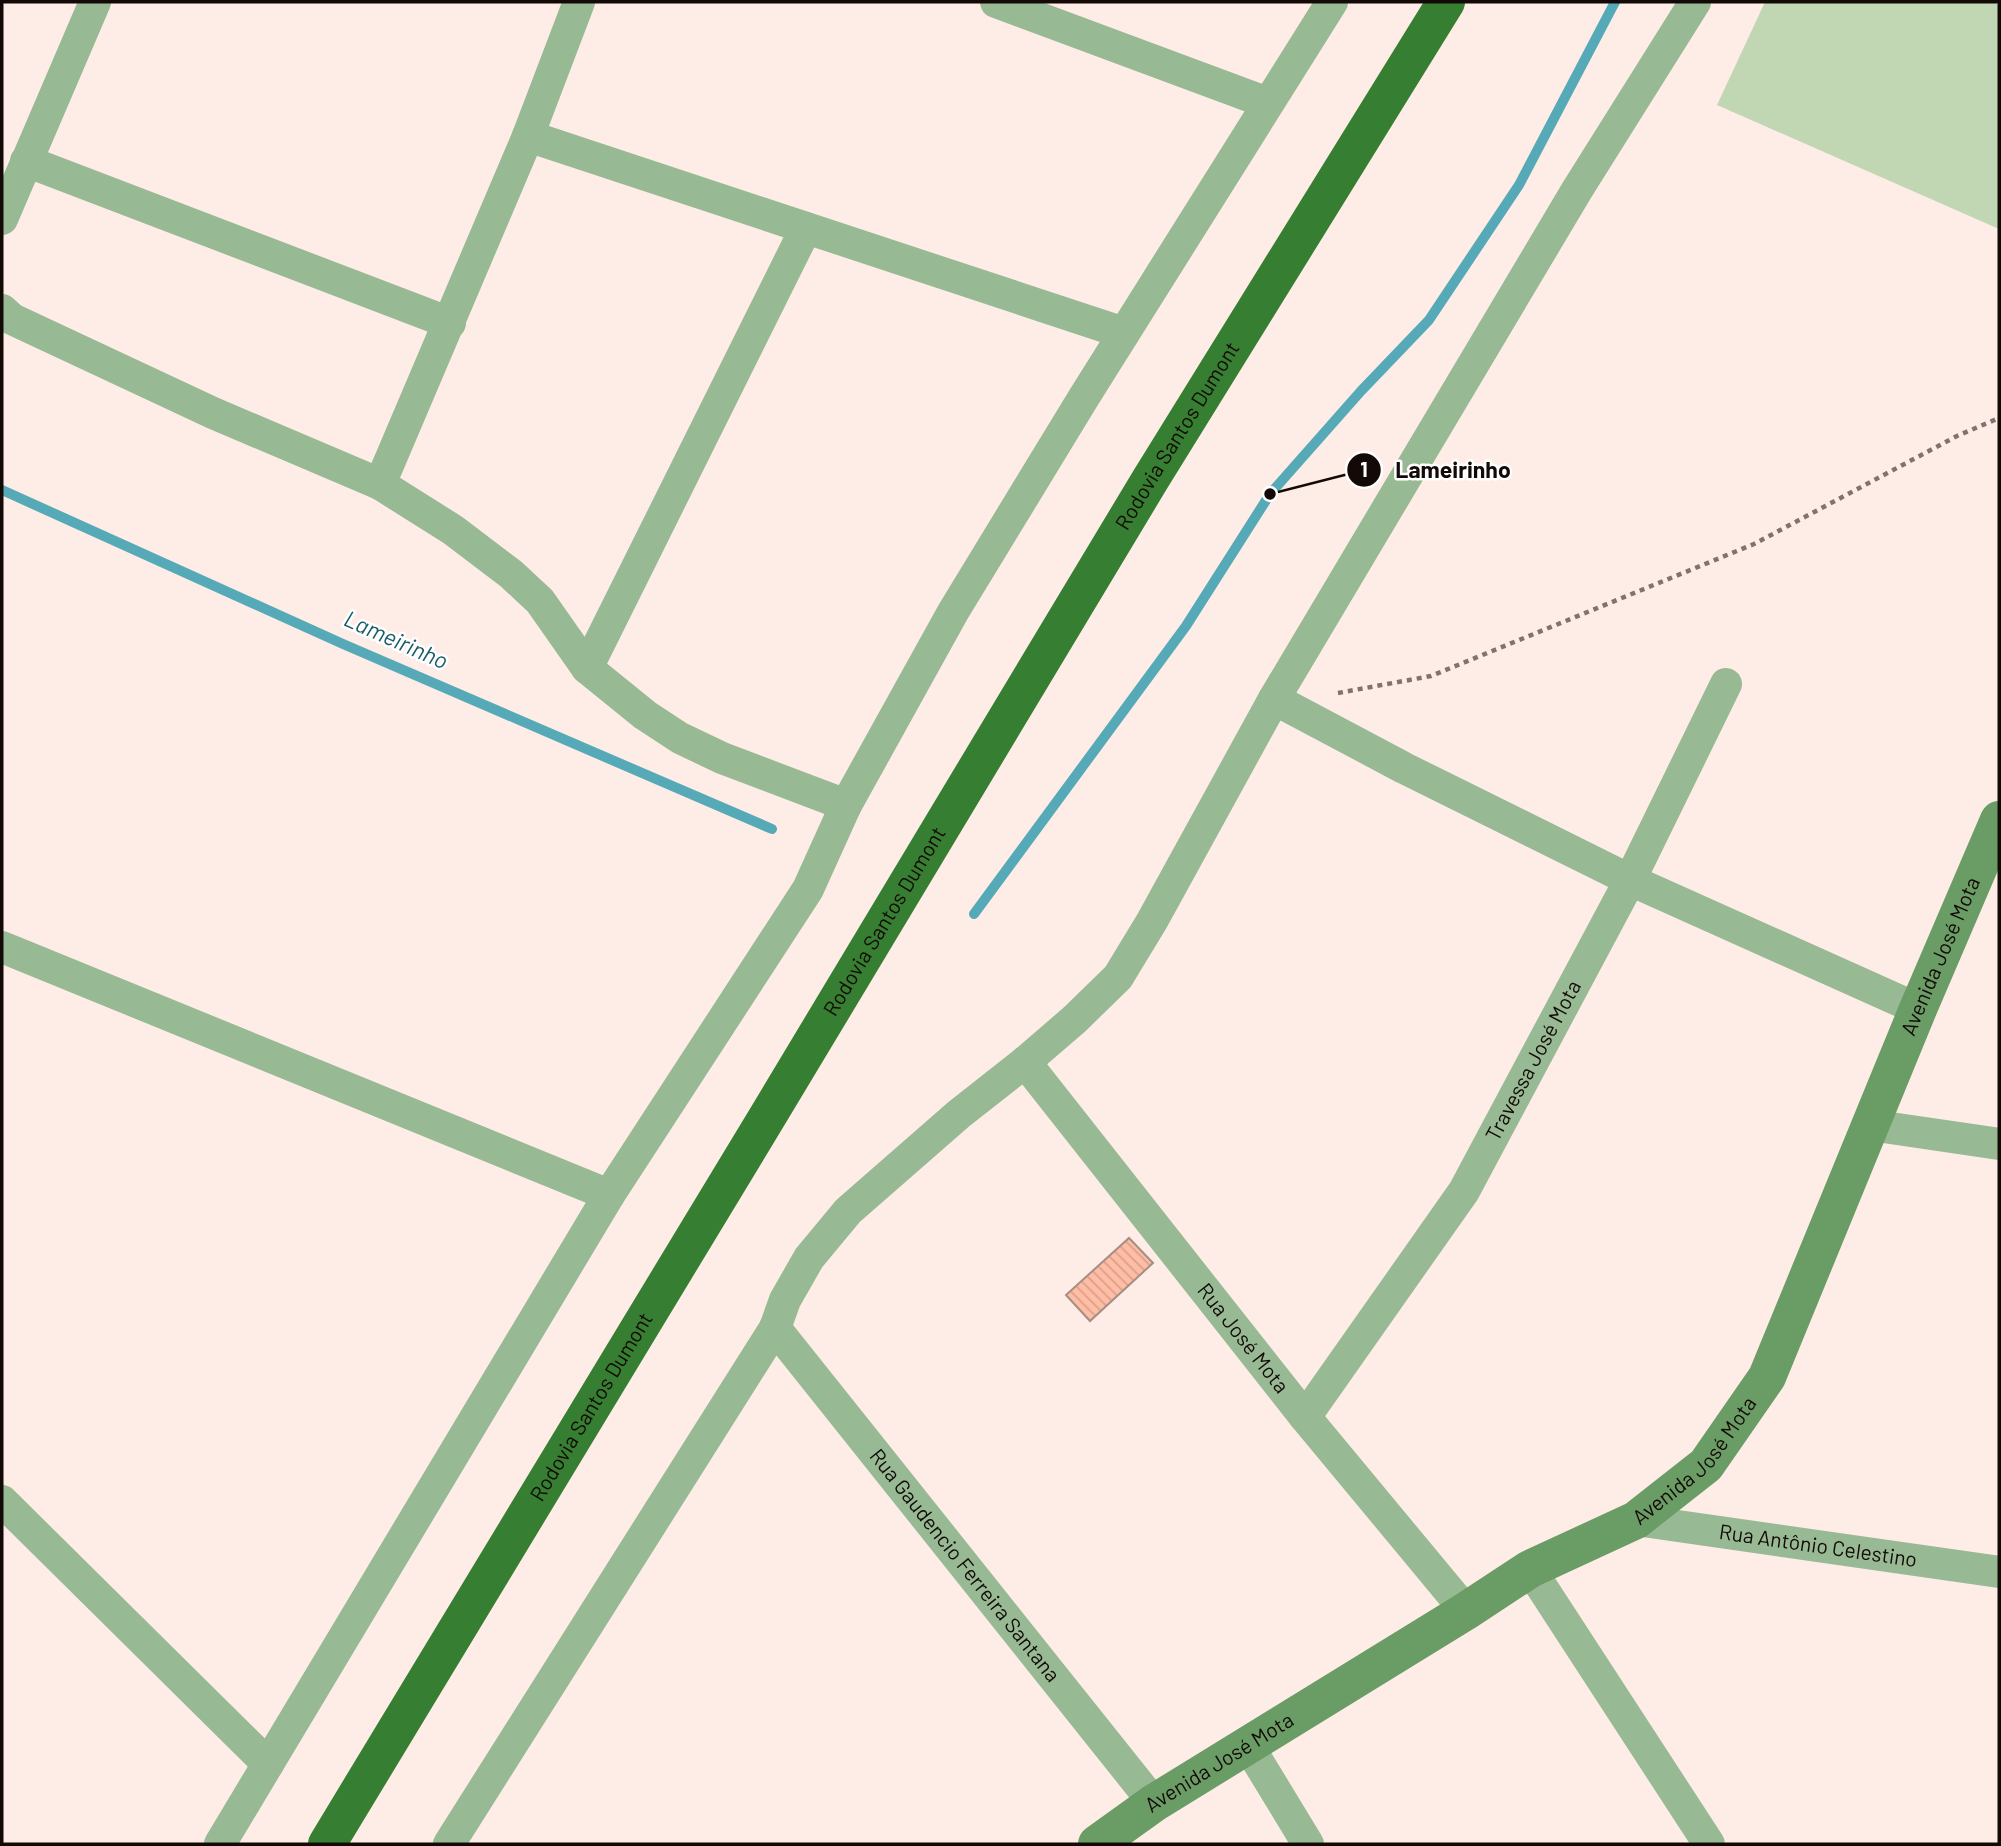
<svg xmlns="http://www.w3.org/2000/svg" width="2001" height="1846" font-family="Barlow,sans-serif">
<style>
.pitch{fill:#c1d7b3}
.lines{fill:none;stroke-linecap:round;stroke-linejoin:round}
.stream{stroke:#56aab8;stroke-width:10}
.building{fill:url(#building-back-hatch);stroke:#a78e84;stroke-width:2}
.path{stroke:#80736e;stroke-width:4.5;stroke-dasharray:5 5;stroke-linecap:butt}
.minor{stroke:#97b993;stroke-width:32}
.secondary{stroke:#6a9c65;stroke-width:38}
.trunk{stroke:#367e31;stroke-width:38}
.labels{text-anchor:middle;stroke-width:5;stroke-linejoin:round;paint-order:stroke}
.street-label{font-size:21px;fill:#130a07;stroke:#fff}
.water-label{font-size:23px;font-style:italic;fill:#175d67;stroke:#fff}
.leader{fill:none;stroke:#130a07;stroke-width:2.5}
.callout-dot{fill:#130a07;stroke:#fff;stroke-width:2.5}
.mark-label{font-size:21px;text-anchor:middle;font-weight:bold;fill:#fff}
.callout-label{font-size:23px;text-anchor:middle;font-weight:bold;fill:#130a07;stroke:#fff;stroke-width:5;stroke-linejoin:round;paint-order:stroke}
</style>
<defs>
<pattern id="building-back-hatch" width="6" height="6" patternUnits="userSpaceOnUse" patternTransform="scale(1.75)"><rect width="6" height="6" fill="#febda4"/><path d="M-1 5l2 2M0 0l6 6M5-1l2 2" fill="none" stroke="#d9a18c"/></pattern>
</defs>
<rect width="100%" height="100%" fill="#feece6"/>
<path class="pitch" d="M1765 2H1993L1999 5V229L1717 105Z"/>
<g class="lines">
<path class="stream" d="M2 490 343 644 772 829
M974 914 1186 626 1270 494 1361 391 1429 320 1519 185 1615 2"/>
</g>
<path class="building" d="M1129 1238 1153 1263 1090 1321 1066 1295Z"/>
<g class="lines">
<path class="path" d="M1338 693 1431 676 1754 544 1957 436 1999 418"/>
<g class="minor">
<path d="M996 2 1268 103"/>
<path d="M528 136 1124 333"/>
<path d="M26 161 450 323"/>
<path d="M2 219 95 2"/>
<path d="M2 310 12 319 213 413 380 484 453 530 511 574 540 601 587 668 645 715 680 738 722 758 846 805"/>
<path d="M380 484 528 136 579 2"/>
<path d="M587 668 806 228"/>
<path d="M1274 699 1577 190 1695 2"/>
<path d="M2 947 609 1195"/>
<path id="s1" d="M1025 1062 1305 1417 1466 1611"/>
<path d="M1870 1125 1999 1144"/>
<path id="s2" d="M775 1328 1154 1803"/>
<path id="s3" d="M1305 1417 1464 1191 1630 880 1726 684"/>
<path d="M2 1501 268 1764"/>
<path id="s4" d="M1636 1520 1999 1572"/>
<path d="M1530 1569 1709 1844"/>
<path d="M1249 1747 1308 1844"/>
<path d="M220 1844 609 1195 808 889 846 805 953 612 1084 397 1332 2"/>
<path d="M449 1844 775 1328 785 1300 809 1258 848 1211 959 1114 1025 1062 1075 1019 1118 977 1152 921 1274 699 1404 768 1630 880 1918 1009"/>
</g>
<path class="secondary" id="s5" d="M1097 1844 1154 1803 1466 1611 1530 1569 1636 1520 1706 1465 1767 1377 1918 1009 1999 820"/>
<path class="trunk" id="s6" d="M327 1844 772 1109 1150 480 1446 2"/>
</g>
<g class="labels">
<g class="street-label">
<text dy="7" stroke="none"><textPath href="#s6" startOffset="1645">Rodovia Santos Dumont</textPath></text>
<text dy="7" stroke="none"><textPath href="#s6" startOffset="1078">Rodovia Santos Dumont</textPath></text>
<text dy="7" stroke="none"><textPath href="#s5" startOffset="1281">Avenida José Mota</textPath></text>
<text dy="7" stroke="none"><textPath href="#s3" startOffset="424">Travessa José Mota</textPath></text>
<text dy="7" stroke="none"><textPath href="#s1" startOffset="352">Rua José Mota</textPath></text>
<text dy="7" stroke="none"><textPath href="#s6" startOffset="511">Rodovia Santos Dumont</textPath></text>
<text dy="7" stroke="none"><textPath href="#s5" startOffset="714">Avenida José Mota</textPath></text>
<text dy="7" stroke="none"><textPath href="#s4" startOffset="184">Rua Antônio Celestino</textPath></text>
<text dy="7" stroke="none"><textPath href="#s2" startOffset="304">Rua Gaudencio Ferreira Santana</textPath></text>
<text dy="7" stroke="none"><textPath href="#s5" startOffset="147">Avenida José Mota</textPath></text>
</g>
<g class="water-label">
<text transform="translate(396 640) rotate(24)" y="8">Lameirinho</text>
</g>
</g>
<path class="leader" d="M1270 494L1364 470"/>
<g class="callout-dot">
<circle cx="1270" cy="494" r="7"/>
<circle cx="1364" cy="470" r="18"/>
</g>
<g class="mark-label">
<text x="1364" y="477">1</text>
</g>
<g class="callout-label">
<text x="1453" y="478">Lameirinho</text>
</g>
<rect width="2001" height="1846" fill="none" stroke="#130a07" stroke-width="7"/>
</svg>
